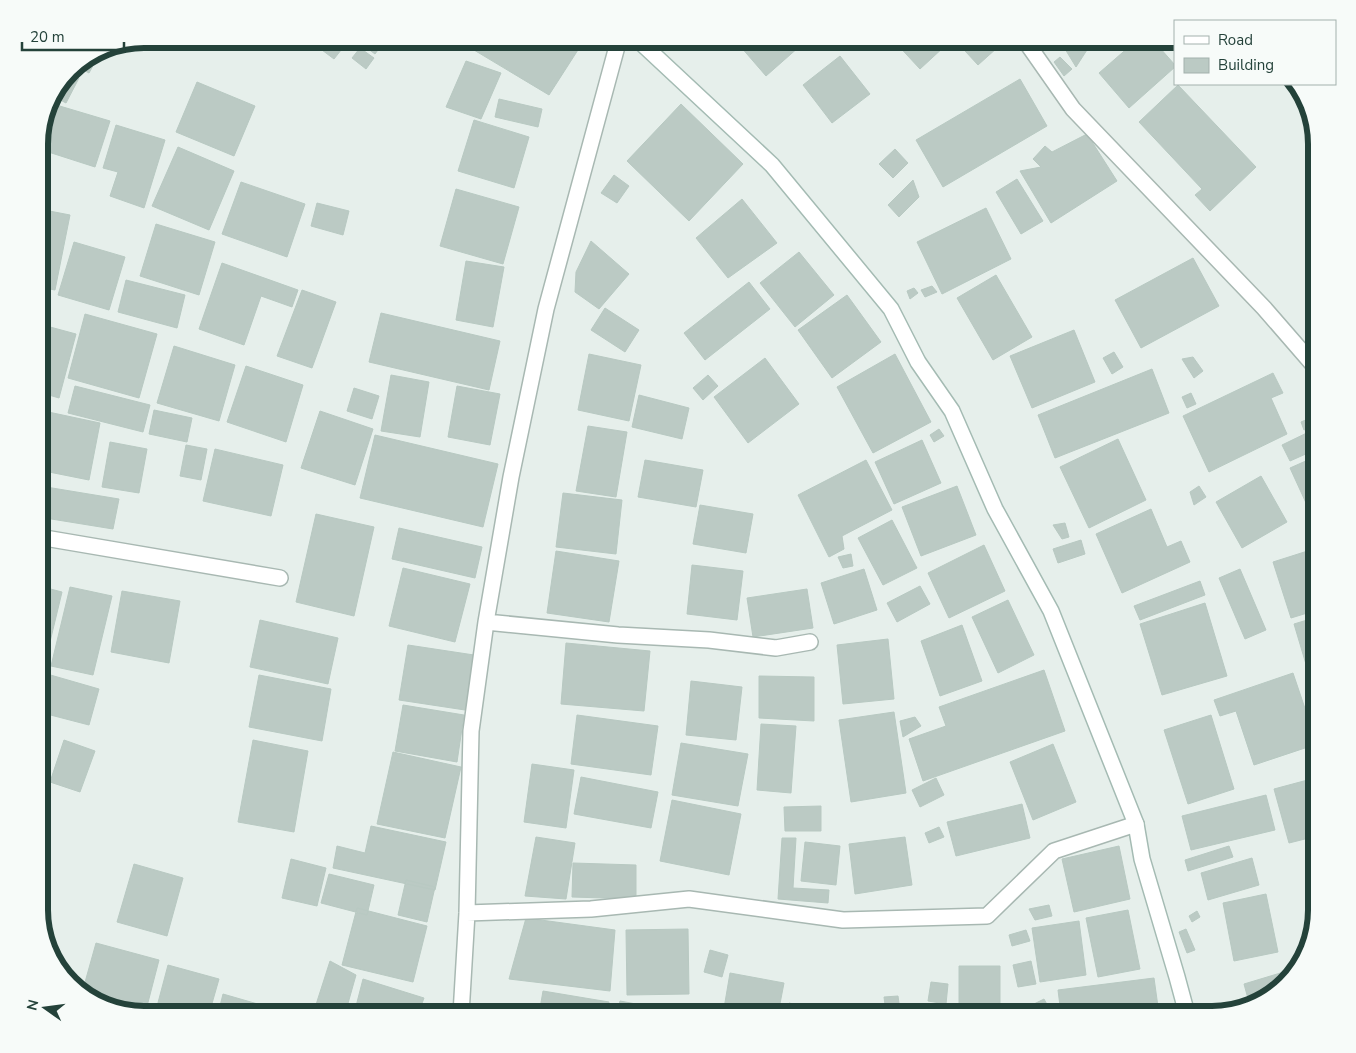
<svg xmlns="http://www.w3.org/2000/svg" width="1356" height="1053" font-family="'Nunito Sans',sans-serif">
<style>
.building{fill:#bbcac4;stroke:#b8c9c2}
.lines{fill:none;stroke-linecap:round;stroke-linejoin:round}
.street-casing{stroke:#a8b8b2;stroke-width:18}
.secondary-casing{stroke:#a4bbb3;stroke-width:18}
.street{stroke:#fff;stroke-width:15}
.secondary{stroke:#fff;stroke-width:15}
.rim{fill:none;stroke:#24423a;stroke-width:6}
</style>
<rect width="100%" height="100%" fill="#e6efeb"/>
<path class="building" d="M324 39H347L349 40 334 59 318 47Z
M355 39H386L375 54Z
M482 39H585L549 95 474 50Z
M734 39H808L766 76Z
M896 39H938L945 46 920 69 894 41Z
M954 39H1007L978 65Z
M1059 39H1094L1076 67Z
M1138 39H1152L1175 65V67L1129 108 1099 73Z
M103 47 89 73 74 65Z
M360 48 374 58 366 69 352 58Z
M840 56 870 94 832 123 803 85Z
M1060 57 1072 69 1064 76 1054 62Z
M466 61 501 73 481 119 446 107Z
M68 72 79 78 66 103 51 95Z
M1020 79 1047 126 943 187 916 140Z
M197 82 255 106 234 156 176 132Z
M1178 85 1256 167 1210 211 1195 195 1202 189 1139 122Z
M499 99 542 109 538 127 495 117Z
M53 104 110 121 95 167 39 149Z
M681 104 743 164 689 221 627 161Z
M474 120 529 137 514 188 458 171Z
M116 125 165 140 144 208 110 196 118 172 103 168Z
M1087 134 1117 181 1051 223 1020 171 1041 167 1033 159 1045 146 1052 152Z
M178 147 234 171 209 230 152 206Z
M895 149 908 163 893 178 879 164Z
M614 175 629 186 617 203 601 193Z
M1017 179 1043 221 1021 234 996 192Z
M913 180 919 197 899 217 888 205Z
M241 182 305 204 287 257 222 234Z
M456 189 519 207 503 264 440 246Z
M742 199 777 243 728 278 696 238Z
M317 203 349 211 343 235 311 226Z
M986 208 1011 259 942 294 917 242Z
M39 209 70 215 55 290 39 287Z
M156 224 215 242 199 295 140 276Z
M591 241 629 274 599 309 575 292 576 272Z
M74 242 125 257 109 310 58 295Z
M799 252 834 295 795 327 760 283Z
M1193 258 1219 306 1141 348 1115 300Z
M466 261 504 267 493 327 456 320Z
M222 263 298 290 292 307 261 296 244 345 199 329Z
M996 275 1032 337 993 360 957 298Z
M126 280 185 295 177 328 118 312Z
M749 282 770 309 705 360 684 333Z
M932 286 937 292 925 297 921 290Z
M914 288 918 293 910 299 907 291Z
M302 290 336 302 312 368 277 356Z
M847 295 881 342 832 378 798 330Z
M605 308 639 330 625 352 591 330Z
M381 313 500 341 489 390 369 362Z
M85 314 157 334 139 398 68 378Z
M39 324 76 334 59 398 39 392Z
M1074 330 1095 382 1032 408 1010 356Z
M174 346 235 365 219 421 157 403Z
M1114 352 1123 367 1112 374 1103 358Z
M589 354 641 365 629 421 578 410Z
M895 354 931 422 873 453 837 387Z
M1193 357 1203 371 1194 378 1182 359Z
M765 358 799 404 748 443 714 397Z
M246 366 303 385 286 442 227 422Z
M1152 369 1169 413 1055 458 1038 415Z
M1273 373 1283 393 1271 398 1287 434 1209 472 1183 416Z
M391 375 429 382 420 437 381 431Z
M708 375 718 386 703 400 693 388Z
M75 386 150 405 143 432 68 413Z
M457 386 500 394 490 445 448 437Z
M354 388 379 396 372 419 347 411Z
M1191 393 1196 404 1187 408 1182 397Z
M639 395 689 408 682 439 632 427Z
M39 410 100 423 89 480 39 470Z
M154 410 192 418 187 442 149 434Z
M320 411 373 429 355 485 301 468Z
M1317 415V424L1304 430 1301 422Z
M588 426 627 432 616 497 576 491Z
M1317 428V449L1290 461 1282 445Z
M939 429 944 436 934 442 930 435Z
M375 435 498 464 483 527 360 498Z
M1118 439 1146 500 1089 528 1060 467Z
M922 440 941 483 894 504 875 462Z
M110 442 147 449 139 493 102 487Z
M186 445 207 449 201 480 180 476Z
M215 449 283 465 271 516 203 501Z
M1317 456V514L1312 516 1290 468Z
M645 460 703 470 696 507 638 497Z
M866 460 892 510 842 536 844 549 829 557 798 495Z
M1261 476 1287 522 1242 548 1216 502Z
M40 486 119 499 113 529 39 517V494Z
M957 486 976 535 921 556 902 507Z
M1199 486 1206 497 1194 505 1190 492Z
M563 493 622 500 616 554 556 547Z
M700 505 753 514 746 553 693 544Z
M1151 509 1167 547 1181 541 1190 562 1122 593 1096 534Z
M316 514 374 527 354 616 296 602Z
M892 520 917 568 883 585 858 538Z
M1065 523 1069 537 1062 539 1053 525Z
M399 528 482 547 475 578 392 559Z
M1081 540 1085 554 1058 563 1053 549Z
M984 545 1005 591 949 618 928 573Z
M1317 548V610L1291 618 1273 562Z
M556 551 619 561 609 622 547 613Z
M851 554 853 566 843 568 838 557Z
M692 565 743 571 737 620 687 614Z
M403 568 470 584 455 642 389 626Z
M864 569 877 610 834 624 821 583Z
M1240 569 1266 630 1245 639 1219 578Z
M1200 581 1205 595 1140 620 1134 606Z
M39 586 62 592 49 646 39 644Z
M920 586 930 604 897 622 887 603Z
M70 587 112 596 93 675 51 666Z
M807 589 813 628 753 637 747 598Z
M122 591 180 601 169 663 111 652Z
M1008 600 1034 655 998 673 972 617Z
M1205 603 1227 676 1162 695 1140 624Z
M1317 617V669L1308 671 1294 624Z
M260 620 338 638 328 684 250 667Z
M962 625 982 681 940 696 921 641Z
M888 639 894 699 843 704 837 645Z
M566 643 650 651 644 711 561 704Z
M408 645 474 655 465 710 399 700Z
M39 648 47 651 39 680Z
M1044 670 1065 731 923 781 909 739 946 726 939 707Z
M1293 673 1317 744 1254 765 1236 711 1220 716 1214 700Z
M47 674 99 689 89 725 39 712V704Z
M259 675 331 689 322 741 249 727Z
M759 676 814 677V721L759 718Z
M1317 678V702L1309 681Z
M691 681 742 687 736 740 686 735Z
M403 705 464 715 457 762 395 751Z
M894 712 906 793 851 802 839 720Z
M577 715 658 726 651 775 571 764Z
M1211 715 1234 789 1188 804 1164 730Z
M915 717 921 726 903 737 900 721Z
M761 724 796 726 791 793 757 790Z
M64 740 95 751 80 792 50 782Z
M253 740 308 751 294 832 238 822Z
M681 743 748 754 738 806 672 795Z
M1053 744 1076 802 1033 820 1010 762Z
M393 752 461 767 445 838 377 824Z
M1316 763H1317V836L1289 843 1274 789 1315 778Z
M532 764 574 770 566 828 524 822Z
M581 777 658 792 651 828 574 814Z
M936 778 944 795 920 807 912 790Z
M1266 795 1275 830 1191 850 1182 816Z
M672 800 741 814 729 875 660 861Z
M1022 804 1030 838 956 856 947 822Z
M821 806V831H785L784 807Z
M371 826 446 842 435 890 333 868 337 846 365 853Z
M939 827 944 837 929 843 925 833Z
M536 837 575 843 566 899 525 896Z
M905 837 912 885 855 894 849 844Z
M782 838H796L793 888 829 890 828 903 778 899Z
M39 842 46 845 39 864Z
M805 842 840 846 836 885 801 881Z
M1119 846 1130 899 1074 912 1062 859Z
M1229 846 1233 857 1188 871 1185 860Z
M1252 858 1259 885 1208 900 1201 873Z
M291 859 326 868 317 906 282 898Z
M573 863 636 865V899L572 897Z
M134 864 183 878 167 936 117 922Z
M329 874 374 885 367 915 321 903Z
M406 880 435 887 427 922 398 915Z
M1266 894 1278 952 1234 961 1223 903Z
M1049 905 1052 916 1035 920 1029 909Z
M357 908 427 926 413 982 342 965Z
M1128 910 1140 969 1098 977 1086 918Z
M1197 911 1200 917 1192 922 1189 916Z
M526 918 615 930 610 991 509 979Z
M1079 921 1086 975 1040 982 1032 928Z
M688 929 689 994 627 995 626 930Z
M1186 929 1195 950 1187 953 1179 932Z
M1026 930 1030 941 1012 946 1009 935Z
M96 943 159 960 145 1014 82 993Z
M710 950 728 955 722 977 704 972Z
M330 961 356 975 345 1014H313Z
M1031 961 1036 984 1018 987 1013 965Z
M168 965 219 979 209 1014H155Z
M959 966H1000V1003L959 1014Z
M1297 968 1295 974 1259 1004 1250 1006 1244 984Z
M730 973 784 983 778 1014H723Z
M1154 978 1159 1014H1061L1058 990Z
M363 979 424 998 418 1014 387 1009 386 1014H354Z
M931 982 948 984 946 1004 928 1001Z
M543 991 609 1002 606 1014H539Z
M223 994 275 1009 273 1014H218Z
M898 996 899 1003 885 1005 884 997Z
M1044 999 1049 1008 1039 1014 1034 1004Z
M620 1001 673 1011 672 1014H616Z
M789 1003 834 1014H786Z"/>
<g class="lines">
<defs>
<path id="street" d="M1024 39 1073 109 1264 308 1317 369
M39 537 280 578
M486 622 618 635 709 640 776 648 810 642
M467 913 591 909 689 899 843 920 987 916 1054 851 1136 824
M461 1014 467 913 471 731 486 622 511 477 546 309 619 39"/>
<path id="secondary" d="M637 39 772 165 891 309 918 362 952 411 995 509 1051 611 1136 824 1142 859 1177 977 1187 1014"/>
</defs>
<use href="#street" class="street-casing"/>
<use href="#secondary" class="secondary-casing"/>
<use href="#street" class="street"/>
<use href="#secondary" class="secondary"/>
</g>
<path d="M0 0H1356V1053H0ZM144 48H1212A96 96 0 0 1 1308 144V910A96 96 0 0 1 1212 1006H144A96 96 0 0 1 48 910V144A96 96 0 0 1 144 48Z" fill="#f7fbf9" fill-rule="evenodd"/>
<path class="rim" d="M144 48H1212A96 96 0 0 1 1308 144V910A96 96 0 0 1 1212 1006H144A96 96 0 0 1 48 910V144A96 96 0 0 1 144 48Z"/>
<rect x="1174" y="20" width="162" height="65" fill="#f7fbf9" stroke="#a3b1ad"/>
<rect x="1184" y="36" width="25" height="8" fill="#ffffff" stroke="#a3b1ad"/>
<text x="1218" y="45" font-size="15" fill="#24423a">Road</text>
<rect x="1184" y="58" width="25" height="15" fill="#bbcac4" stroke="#a3b1ad"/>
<text x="1218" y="70" font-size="15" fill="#24423a">Building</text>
<g transform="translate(45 1008) rotate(284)" stroke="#f7fbf9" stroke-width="4" paint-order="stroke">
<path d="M0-4L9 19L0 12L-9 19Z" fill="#24423a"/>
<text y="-8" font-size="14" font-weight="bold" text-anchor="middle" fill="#24423a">N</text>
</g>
<path d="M22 42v8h102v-8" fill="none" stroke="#24423a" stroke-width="2.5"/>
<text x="30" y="42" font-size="15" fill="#24423a" stroke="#f7fbf9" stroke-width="4" paint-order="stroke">20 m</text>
</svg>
